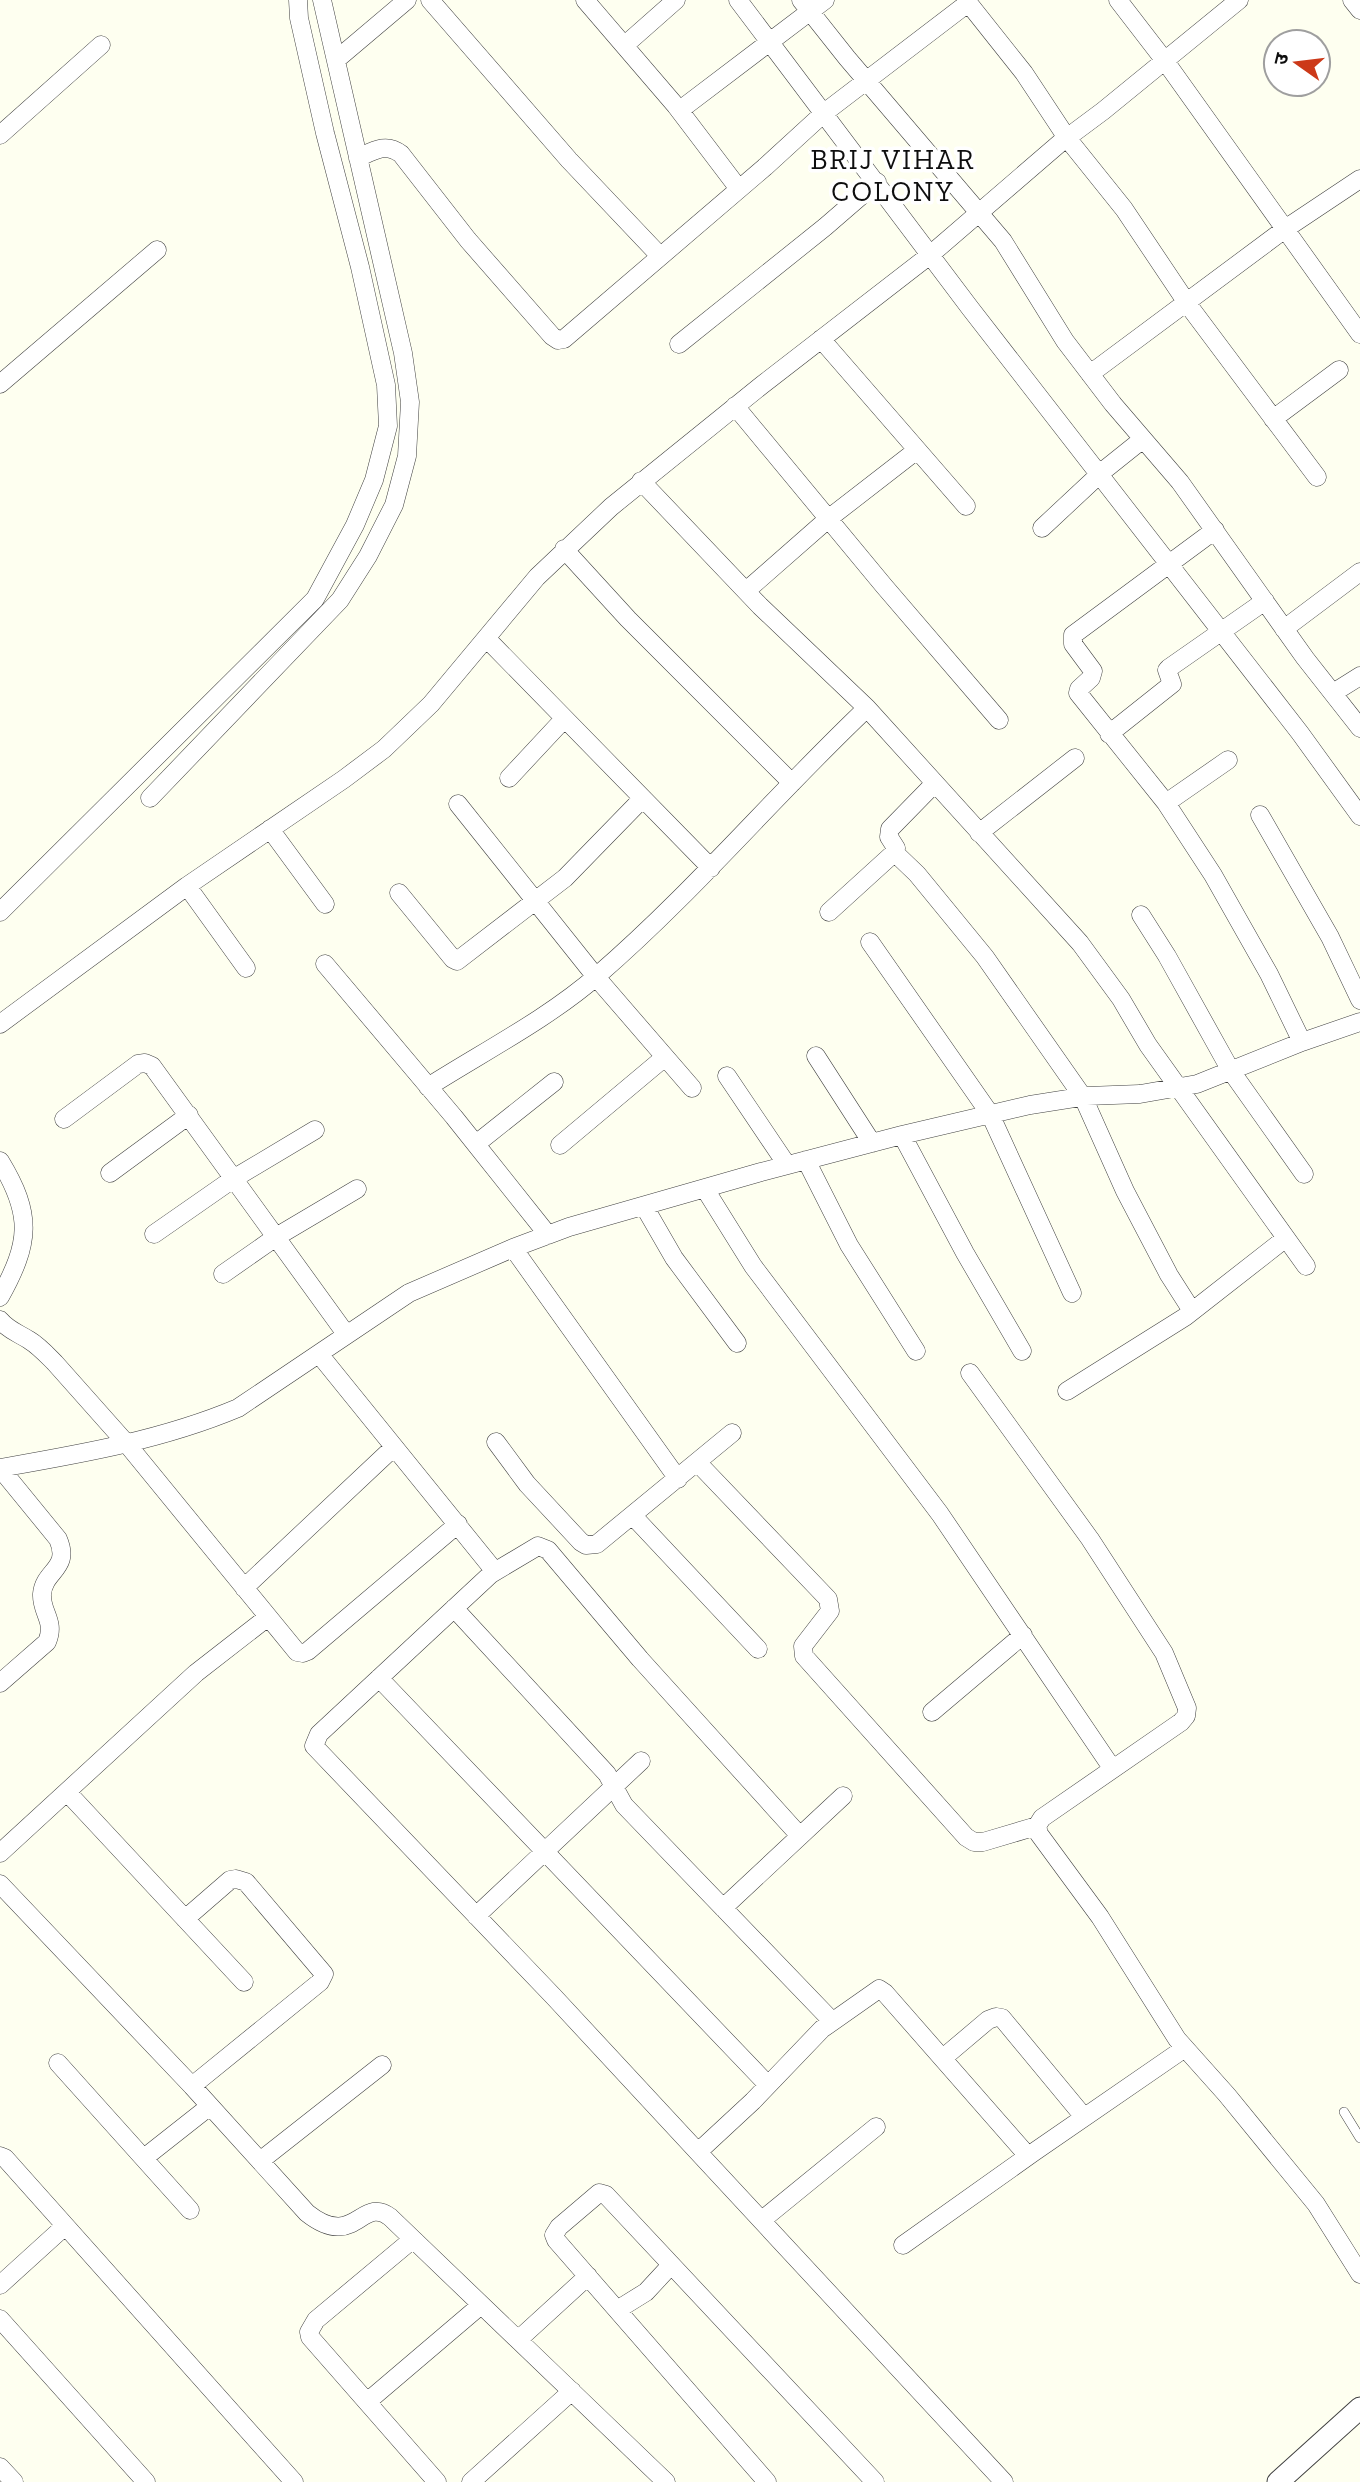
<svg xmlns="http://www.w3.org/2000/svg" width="1360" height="2482" font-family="'Zilla Slab','Noto Sans Devanagari',serif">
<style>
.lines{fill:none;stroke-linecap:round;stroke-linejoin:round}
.service-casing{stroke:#414141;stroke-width:10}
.minor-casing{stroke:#414141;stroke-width:19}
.tertiary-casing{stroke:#414141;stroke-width:23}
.service{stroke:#fff;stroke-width:9}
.minor{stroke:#fff;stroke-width:18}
.tertiary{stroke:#fff;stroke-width:21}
.labels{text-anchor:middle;stroke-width:7;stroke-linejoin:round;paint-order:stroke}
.neighbourhood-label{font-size:28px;letter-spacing:2px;fill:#0e0e0e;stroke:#fff}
</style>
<rect width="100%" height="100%" fill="#fefff0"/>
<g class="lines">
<defs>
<path id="service" d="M1344 2112 1360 2138"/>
<path id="minor" d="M430 0 569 160 660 256
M585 0 676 106 739 189
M738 0 970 308 1300 733 1360 816
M801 0 847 58 1003 241 1065 341 1113 404 1180 482 1305 658 1360 728
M966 0 1024 73 1067 138 1124 209 1189 306 1317 477
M1118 0 1165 61 1360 334
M1352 0 1360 10
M625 45 676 0
M336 60 407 0
M680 110 825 0
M0 135 101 45
M358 158C373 151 386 142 401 154L468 240 552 336 558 340 564 339 765 167 824 113 968 3
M821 339 966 506
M679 344 825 227 877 182
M1090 374 1285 229 1360 179
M0 384 157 250
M735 406 884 586 999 720
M1273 419 1339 370
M641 481 760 606 867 708 1080 943 1121 999 1148 1045 1306 1266
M1042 528 1103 471 1143 439
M1215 530 1073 635V644L1093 671 1091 678 1079 689 1078 693 1166 803 1213 875 1269 974 1302 1042
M564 549 628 619 792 783
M746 591 828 519 917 450
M1284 629 1360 572
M487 639 711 868
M1333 693 1360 676
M1109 734 1172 684 1167 670 1169 668 1265 601
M509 778 564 719
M150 798 340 600 368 556 394 505 407 456 410 402 403 353 322 0
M1166 803 1228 760
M458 804 596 977 692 1088
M1260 815 1330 937 1360 1000
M270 829 325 904
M979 833 1075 758
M894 852 917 874 985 957 1083 1097 1125 1191 1169 1275 1192 1311
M187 886 246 968
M399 893 453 959 457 961 565 878 642 799
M0 912 315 599 355 525 374 480 388 426 386 385 360 267 325 133 299 18 298 0
M829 912 895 852 896 848 889 837 890 829 934 784
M1141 915 1167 956 1231 1071 1304 1174
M870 942 990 1114 1072 1293
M325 964 454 1117 548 1235
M0 1024 187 886 344 779 384 749 431 704 537 577 611 507 762 385 930 255 1060 143 1103 111 1239 0
M816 1056 872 1143
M727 1076 787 1165
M428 1087C483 1052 549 1018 598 975 694 892 775 795 867 708
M64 1119 138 1064 145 1063 152 1066 346 1334
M902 1135 965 1253 1022 1351
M476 1144 554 1082
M560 1145 665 1057
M806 1160 849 1245 916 1351
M0 1161C33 1215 30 1243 0 1297
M110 1173 189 1115
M705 1189 753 1266 940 1514 1112 1768
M644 1206 674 1258 737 1343
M154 1234 233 1179 315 1130
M513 1248 678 1479
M223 1274 276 1237 357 1189
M0 1320C8 1330 18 1333 29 1340 39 1346 47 1355 55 1363L127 1444 297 1652 303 1653 308 1651 458 1524
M319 1354 493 1569 491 1574 319 1734 314 1746 554 1997 1004 2482
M970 1373 1090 1539 1164 1653 1187 1708 1186 1716 1181 1722 1042 1818 1037 1826 1039 1834 1100 1917 1177 2039 1227 2095 1316 2204 1360 2274
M1067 1391 1185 1317 1286 1238
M496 1442 527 1484 581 1542 586 1545 597 1544 732 1433
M697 1462 828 1599 830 1611 803 1646 804 1656 966 1837 974 1842H983L1037 1826
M633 1516 758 1649
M491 1574 538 1546 548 1550 640 1659 800 1836
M244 1588 394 1447
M454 1608 607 1774 624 1805 832 2021
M379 1678 768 2085
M0 1683 47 1642C56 1621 41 1613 42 1594 44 1570 71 1569 58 1539L0 1468C80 1454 162 1440 238 1408L409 1293 513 1248 569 1227 761 1172 902 1135 1030 1105 1087 1096 1140 1094 1197 1084 1302 1042 1360 1022
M932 1712 1023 1635
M67 1792 244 1982
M0 1853 196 1673 268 1617
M0 1884 192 2086 307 2213C355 2251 361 2195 390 2217L666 2482
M723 1908 843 1796
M476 1916 641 1761
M185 1919 230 1880 236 1879 246 1882 324 1974 320 1982 192 2086
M943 2058 988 2020 996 2017 1002 2018 1084 2117
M58 2063 190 2210
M698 2152 753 2101 822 2029 879 1989 885 1993 1028 2156
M0 2156 5 2158 294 2482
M144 2158 210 2106
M260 2161 382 2065
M762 2220 876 2127
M413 2239 316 2320 309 2332 310 2337 437 2482
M903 2245 1034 2152 1185 2048
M0 2285 65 2226
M617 2310 646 2292 671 2265
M0 2319 146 2482
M518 2340 588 2276
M367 2402 481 2305
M0 2467 14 2482
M471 2482 572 2391
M767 2482 556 2240 554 2235 559 2227 599 2193 606 2195 875 2482"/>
<path id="tertiary" d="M1278 2482 1360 2408"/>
</defs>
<use href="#service" class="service-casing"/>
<use href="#minor" class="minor-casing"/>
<use href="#tertiary" class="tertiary-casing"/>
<use href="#service" class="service"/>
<use href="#minor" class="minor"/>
<use href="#tertiary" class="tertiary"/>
</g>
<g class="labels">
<g class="neighbourhood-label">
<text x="893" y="169">BRIJ VIHAR<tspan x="893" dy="32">COLONY</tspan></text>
</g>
</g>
<g transform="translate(1297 63) rotate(284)"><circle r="33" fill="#ffffff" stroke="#9f9f9f" stroke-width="2"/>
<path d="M0-5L12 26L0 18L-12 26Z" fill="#cc3919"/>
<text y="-10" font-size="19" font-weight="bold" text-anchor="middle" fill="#0e0e0e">उ</text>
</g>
</svg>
